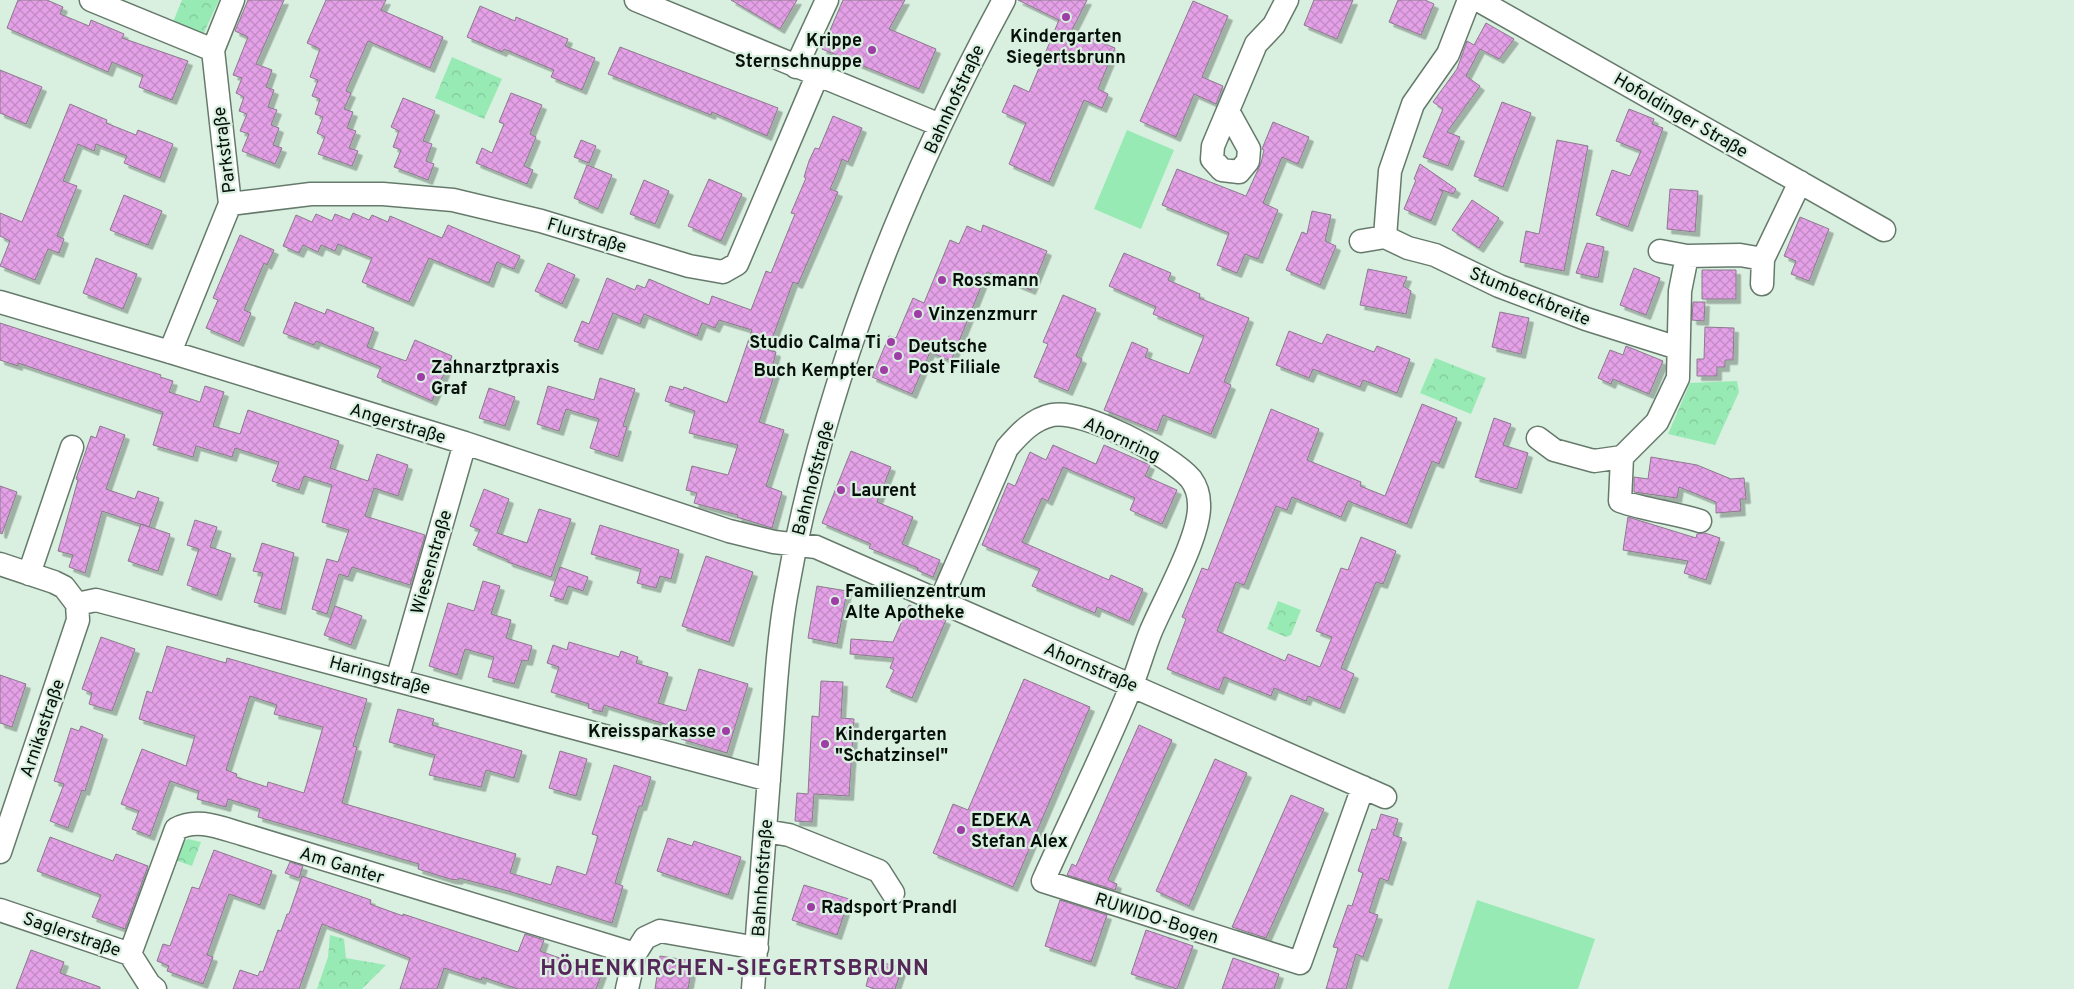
<svg xmlns="http://www.w3.org/2000/svg" width="2074" height="989" font-family="Overpass,sans-serif">
<style>
.grass{fill:#98eab5}
.park{fill:url(#park-crowns)}
.building{fill:url(#building-cross-hatch);stroke:#8b7a8c;fill-rule:evenodd;filter:url(#shadow)}
.lines{fill:none;stroke-linecap:round;stroke-linejoin:round}
.minor-casing{stroke:#667a6c;stroke-width:25}
.minor{stroke:#fff;stroke-width:22}
.poi-dot{fill:#9d3da5;stroke:#d9f0e0;stroke-width:2}
.labels{text-anchor:middle;stroke-width:4.5;stroke-linejoin:round;paint-order:stroke}
.poi-label{font-size:18px;font-weight:bold;fill:#070f0a;stroke:#d9f0e0;text-anchor:start}
.street-label{font-size:18px;fill:#070f0a;stroke:#d9f0e0}
.district-label{font-size:22px;font-weight:bold;letter-spacing:1px;fill:#552658;stroke:#d9f0e0}
</style>
<defs>
<pattern id="park-crowns" width="20" height="18" patternUnits="userSpaceOnUse" patternTransform="scale(1.25)"><rect width="20" height="18" fill="#98eab5"/><path d="M2 6a3 3 0 1 1 6 0M12 15a3 3 0 1 1 6 0" fill="none" stroke="#82c89a"/></pattern>
<pattern id="building-cross-hatch" width="8" height="8" patternUnits="userSpaceOnUse" patternTransform="scale(1.25)"><rect width="8" height="8" fill="#e4a1e7"/><path d="M0 0l8 8M0 8l8-8" fill="none" stroke="#c289c5"/></pattern>
<filter id="shadow"><feDropShadow dx="4.5" dy="4.5" stdDeviation="0" flood-color="#0004"/></filter>
</defs>
<rect width="100%" height="100%" fill="#d9f0e0"/>
<path class="grass" d="M1127 130 1174 150 1141 229 1094 209Z
M1477 900 1595 939 1578 989H1448Z"/>
<path class="park" d="M182 0H219L203 35 173 22Z
M452 57 502 79 484 119 435 98Z
M1435 358 1486 378 1471 414 1420 393Z
M1737 381 1739 392 1715 445 1668 434 1690 383Z
M1278 601 1301 610 1291 635 1286 637 1267 629Z
M188 839 201 842 192 866 175 860 183 842Z
M330 935 344 939 346 958 386 965 362 989H317L328 957Z"/>
<path class="building" d="M18 0H47L63 7 60 14 89 26 91 20 124 34 122 38 188 61 172 100 139 87 143 75 112 62 108 72 7 28Z
M248 0H284L256 64 272 70 266 87 274 90 268 107 277 110 271 125 279 128 273 145 282 148 275 164 242 151 249 134 240 131 247 114 239 111 244 97 236 93 242 78 233 75 248 37 235 31Z
M326 0H386L381 10 443 37 430 68 368 41 346 91 351 93 344 109 353 112 347 128 356 131 349 148 358 151 352 166 318 154 325 137 317 133 323 117 315 114 320 99 312 96 318 80 310 77 320 49 307 43Z
M731 0H797L780 29Z
M843 0H905L889 29 936 49 919 89 822 49Z
M1018 0H1087L1072 30 1115 48 1098 89 1108 94 1102 108 1084 100 1049 182 1009 164 1026 123 1002 112 1014 85 1029 92 1059 20Z
M1314 0H1353L1337 39 1304 25Z
M1398 0H1425L1434 4 1421 35 1389 22Z
M1193 1 1228 16 1202 77 1223 86 1216 104 1194 94 1176 137 1140 121Z
M480 6 515 21 516 17 568 39 565 46 595 58 582 90 551 77 554 70 504 49 502 52 467 37Z
M1486 23 1514 39 1499 59 1480 49 1466 76 1480 86 1447 132 1460 137 1448 166 1423 157 1443 109 1433 102 1457 69 1467 41 1474 45Z
M620 47 778 108 767 136 712 112 711 115 608 74Z
M0 70 42 87 26 124 0 113Z
M511 93 542 105 530 134 536 137 524 166 533 170 527 184 476 163 482 148 492 153 504 124 499 122Z
M403 98 435 111 423 141 432 144 426 161 434 164 428 180 394 167 401 150 393 147 399 131 391 127Z
M1502 102 1531 113 1503 187 1474 176Z
M70 104 107 120 106 123 136 135 138 130 173 144 160 178 124 163 127 156 96 144 94 151 78 144 63 181 77 186 57 236 64 239 59 253 48 249 35 280 0 266 10 241 0 236V213L22 222Z
M1629 109 1654 119 1652 124 1663 128 1628 227 1596 215 1612 170 1630 176 1641 151 1616 141Z
M833 116 862 128 848 162 842 159 837 173 830 189 838 192 798 284 793 282 768 350 776 352 771 372 775 373 759 422 784 430 766 486 782 492 772 528 737 517 738 515 694 503 697 493 686 490 692 466 728 475 738 445 689 433 695 411 665 401 670 386 683 390 684 387 727 403 752 330 719 320 715 328 702 323 697 336 644 314 640 324 613 313 598 350 574 341 582 321 589 324 607 278 635 290 637 285 645 288 649 279 709 305 712 296 751 310 766 271 771 273 795 214 791 213 806 178 804 177 809 161 815 148 819 149Z
M1273 122 1309 137 1298 164 1282 157 1263 203 1278 210 1258 259 1245 254 1237 273 1217 265 1229 233 1162 205 1177 169 1246 196 1261 163 1264 150 1262 149Z
M581 140 596 146 589 163 574 157Z
M1557 140 1588 146 1564 271 1520 262 1526 231 1539 234Z
M1420 164 1456 189 1453 194 1439 189 1443 191 1431 221 1404 209 1416 180 1414 179Z
M587 165 612 175 598 209 574 198Z
M709 179 742 194 721 241 688 226Z
M644 180 669 191 655 224 630 214Z
M1670 189 1698 191 1695 232 1667 229Z
M124 195 162 211 148 245 110 230Z
M1472 200 1499 218 1479 248 1452 230Z
M1312 211 1331 215 1325 241 1336 246 1320 285 1286 270 1302 232 1307 234Z
M353 213 369 220 372 215 388 222 390 216 442 238 448 225 520 256 514 269 497 262 489 283 429 258 409 302 362 282 372 258 338 244 335 251 321 245 318 252 303 245 299 253 283 246 296 215 312 222 316 214 332 221 335 214 350 220Z
M1800 217 1829 229 1809 281 1791 274 1796 261 1784 256Z
M983 225 1047 251 1031 290 987 272 951 361 930 352 912 394 872 377 889 336 896 338 913 298 924 303 950 240 959 244 967 226 981 232Z
M240 235 274 250 267 265 264 263 244 310 251 313 239 342 206 328 218 300 213 298Z
M1587 243 1604 247 1598 278 1576 273Z
M1124 253 1171 273 1168 280 1200 294 1199 298 1249 318 1224 382 1231 385 1211 434 1163 415 1157 431 1104 410 1132 342 1148 349 1145 357 1189 374 1204 336 1153 314 1156 307 1109 286Z
M96 258 137 274 123 309 83 293Z
M548 263 575 275 562 304 535 291Z
M1634 268 1660 278 1646 315 1620 305Z
M1368 269 1407 277 1403 286 1411 291 1406 314 1360 305Z
M1702 270H1736V299H1702Z
M1063 295 1096 309 1076 356 1082 359 1068 391 1034 377 1048 344 1043 342Z
M295 302 325 314 327 309 374 328 367 347 406 361 415 340 452 356 432 401 377 377 381 367 316 341 314 345 283 333Z
M1693 302H1705L1704 321 1692 320Z
M1500 312 1529 318 1521 354 1492 347Z
M0 323 161 375 160 377 173 381 169 392 200 402 205 386 224 392 213 426 240 434 248 410 339 441 330 468 368 481 377 454 408 465 398 496 374 488 365 516 425 535 410 585 352 567 348 577 339 574 327 614 312 609 327 559 338 562 349 530 322 522 332 485 304 476 299 490 272 481 279 462 235 448 232 457 196 446 193 457 153 445 163 412 18 363V366L0 360Z
M1705 327 1734 328 1733 360H1725V367H1717V376H1697V359H1704Z
M1289 331 1322 344 1327 334 1374 352 1377 346 1410 359 1397 393 1363 380 1360 387 1313 369 1309 378 1276 365Z
M1626 346 1663 361 1649 394 1613 379 1611 384 1598 378 1610 350 1623 355Z
M600 378 635 389 623 426 627 427 618 457 590 448 599 419 566 409 559 431 537 424 548 386 594 400Z
M489 388 515 397 505 426 479 418Z
M1422 404 1457 418 1439 464 1432 461 1407 524 1348 501 1341 517 1292 497 1287 510 1276 506 1244 585 1236 582 1217 631 1285 661 1288 654 1320 667 1332 637 1316 631 1341 568 1348 570 1361 537 1396 551 1383 584 1376 582 1341 668 1354 674 1340 709 1308 696 1306 701 1274 688 1271 696 1224 677 1219 690 1167 669 1186 619 1182 617 1202 568 1208 570 1271 409 1319 429 1307 460 1361 482 1360 486 1385 496Z
M1494 418 1511 424 1503 445 1528 453 1517 489 1475 477Z
M100 426 125 435 106 489 135 499 138 491 159 498 149 527 102 511 85 573 69 567 73 555 58 551 78 480 76 479 91 436 96 438Z
M1053 445 1096 464 1104 445 1150 465 1145 476 1177 490 1162 524 1130 510 1135 498 1063 467 1048 501 1042 498 1022 542 1109 580 1111 575 1143 589 1129 621 1097 607 1095 613 1032 586 1040 569 982 545 1008 483 1015 486 1030 452 1046 460Z
M851 451 891 467 877 502 913 517 902 544 940 560 933 577 917 570 918 568 869 548 871 544 822 523Z
M1651 457 1697 465 1731 479 1744 478 1746 499H1740L1741 511 1716 513V502L1679 487 1677 498 1634 492V477L1648 479Z
M0 486 17 492 2 534 0 533Z
M484 489 509 499 497 533 527 543 539 509 571 519 551 577 508 562V560L473 545 480 530 470 526Z
M1628 517 1696 538 1697 534 1705 533 1720 538 1706 580 1684 573 1688 561 1623 550Z
M195 520 217 527 210 547 231 554 217 596 187 585 199 549 187 545Z
M141 524 170 534 158 571 128 561Z
M600 525 679 550 671 579 660 576 656 588 637 583 641 569 591 554Z
M262 543 294 553 281 610 254 602 263 573 253 571Z
M706 556 753 572 729 642 682 626Z
M560 567 588 577 583 591 568 586 563 600 550 596Z
M483 581 500 586 491 614 511 620 506 638 532 646 528 661 522 660 514 684 488 677 494 657 465 649 457 675 429 666 448 603 474 611Z
M817 586 847 591 837 644 808 638Z
M909 605 946 620 912 698 886 687 894 670 890 668 894 658 850 654 851 639 893 642Z
M335 606 362 616 351 645 324 635Z
M101 637 135 649 112 711 89 704 92 693 82 689Z
M569 642 619 657 621 651 638 657 636 663 668 673 658 703 686 711 699 669 748 684 727 753 681 739 683 734 664 728 665 724 604 705 602 712 588 708 589 704 551 692 559 667 547 663 553 645 567 650Z
M167 646 226 663 227 658 367 699 353 746 357 747 342 803 516 854 510 873 551 885 557 866 586 875 598 836 592 834 614 765 651 777 642 806H639L615 883 623 886 612 923 505 890 459 878 458 880 450 879 418 869 419 864 258 817 260 809 228 799 226 807 197 799 199 791 170 781 150 836 132 829 139 811 121 804 142 749 186 766 195 736 139 719 147 691 152 693ZM250 696 277 705 274 714 323 727 304 793 268 782 267 787 236 777 237 774 226 770Z
M0 675 26 684 12 727 0 723Z
M1024 679 1090 707 1013 887 933 853 953 804 968 810Z
M821 681 843 682 841 718 854 719 849 796 814 794 812 822 795 821 797 793 808 794 812 716 819 717Z
M398 709 434 719 432 725 522 751 514 778 486 770 481 787 429 775 435 755 389 742Z
M1139 725 1172 740 1108 880 1117 884 1115 890 1067 875 1072 864 1076 866Z
M81 726 103 735 85 791 82 790 68 828 50 821 64 784 54 781 71 728 79 731Z
M560 751 587 759 576 796 549 788Z
M1215 759 1247 773 1189 906 1156 891Z
M1291 795 1324 809 1266 938 1232 927Z
M1381 814 1398 819 1393 835 1402 838 1388 881 1380 878 1369 912 1378 915 1363 957 1356 954 1346 989H1326L1338 948 1333 947 1348 905 1352 906 1363 873 1358 871 1372 829 1376 830Z
M50 837 113 861 116 854 148 866 125 929 92 917 101 895 37 871Z
M668 838 692 846 694 841 741 857 728 895 657 871Z
M214 850 272 871 260 905 229 894 207 955 213 957 203 984 167 971 169 966 157 961 163 944 170 946 192 887 199 889Z
M290 862 303 866 299 878 285 873Z
M302 876 371 900 370 904 403 916V914L518 952 525 934 544 940 540 951 602 973 596 989H518L482 977 481 980 444 968 437 989H400L410 958 322 924 299 989H233L240 970 258 976 260 971 263 972 278 930 281 931 287 914H289Z
M804 885 849 899 837 935 792 920Z
M1060 900 1107 915 1091 962 1045 946Z
M1146 930 1193 946 1177 989 1131 974Z
M31 950 64 962 60 973 100 987V989H16Z
M660 956 693 961 688 989H655Z
M1233 958 1279 974 1274 989H1222Z
M873 960 902 968 895 989H875L866 986Z"/>
<g class="lines">
<defs>
<path id="minor" d="M91 0 213 50
M636 0 940 125
M1469 0 1448 54 1413 104 1390 171 1385 237 1408 248 1435 255 1499 286 1586 319 1678 348
M1478 0 1884 230
M796 67 827 0
M1228 111 1249 149 1248 161 1239 172 1222 170 1212 159 1213 146 1256 44 1274 25 1287 0
M230 204 311 194H383L453 200 541 221 689 266 723 272 737 264 817 76
M1361 241 1385 237
M1660 251 1687 256
M1762 284 1763 259
M0 302 170 352 465 443 729 531 774 542 816 547 1385 797
M170 352 230 204 213 50 233 0
M1538 438 1554 450 1594 461 1622 457
M1700 521C1674 513 1646 510 1620 501L1622 457 1657 422 1678 378 1680 291 1687 256 1740 255 1763 259 1800 182
M0 564 54 582 64 587 77 604
M29 574 72 447
M940 602 1007 448C1020 433 1033 419 1052 415 1084 409 1170 455 1191 479 1196 486 1199 496 1199 504 1201 535 1164 600 1151 631 1144 648 1139 667 1132 684 1105 751 1072 816 1043 881L1300 963 1363 787
M77 604 96 600 769 780
M397 680 465 443
M765 831 789 835 879 871 893 893
M0 852 78 620 77 604
M0 910 130 954 149 984 155 989
M130 954 176 829C197 817 221 828 242 834L635 954
M627 989 635 954 645 938 660 931 757 948
M753 989C759 910 765 830 771 751 775 700 777 647 786 596 822 387 903 186 1004 0"/>
</defs>
<use href="#minor" class="minor-casing"/>
<use href="#minor" class="minor"/>
</g>
<g class="poi-dot">
<circle cx="1066" cy="17" r="5"/>
<circle cx="872" cy="50" r="5"/>
<circle cx="942" cy="280" r="5"/>
<circle cx="918" cy="314" r="5"/>
<circle cx="891" cy="342" r="5"/>
<circle cx="898" cy="356" r="5"/>
<circle cx="884" cy="370" r="5"/>
<circle cx="421" cy="377" r="5"/>
<circle cx="841" cy="490" r="5"/>
<circle cx="835" cy="601" r="5"/>
<circle cx="726" cy="731" r="5"/>
<circle cx="825" cy="744" r="5"/>
<circle cx="961" cy="830" r="5"/>
<circle cx="811" cy="907" r="5"/>
</g>
<g class="labels">
<g class="poi-label">
<text x="1066" y="42" text-anchor="middle">Kindergarten<tspan x="1066" dy="21">Siegertsbrunn</tspan></text>
<text x="862" y="46" text-anchor="end">Krippe<tspan x="862" dy="21">Sternschnuppe</tspan></text>
<text x="952" y="286">Rossmann</text>
<text x="928" y="320">Vinzenzmurr</text>
<text x="881" y="348" text-anchor="end">Studio Calma Ti</text>
<text x="908" y="352">Deutsche<tspan x="908" dy="21">Post Filiale</tspan></text>
<text x="431" y="373">Zahnarztpraxis<tspan x="431" dy="21">Graf</tspan></text>
<text x="874" y="376" text-anchor="end">Buch Kempter</text>
<text x="851" y="496">Laurent</text>
<text x="845" y="597">Familienzentrum<tspan x="845" dy="21">Alte Apotheke</tspan></text>
<text x="716" y="737" text-anchor="end">Kreissparkasse</text>
<text x="835" y="740">Kindergarten<tspan x="835" dy="21">"Schatzinsel"</tspan></text>
<text x="971" y="826">EDEKA<tspan x="971" dy="21">Stefan Alex</tspan></text>
<text x="821" y="913">Radsport Prandl</text>
</g>
<g class="street-label">
<text transform="translate(954 99) rotate(-65)" y="6">Bahnhofstraße</text>
<text transform="translate(1681 115) rotate(30)" y="6">Hofoldinger Straße</text>
<text transform="translate(224 150) rotate(-97)" y="6">Parkstraße</text>
<text transform="translate(587 235) rotate(17)" y="6">Flurstraße</text>
<text transform="translate(1530 296) rotate(22)" y="6">Stumbeckbreite</text>
<text transform="translate(398 423) rotate(17)" y="6">Angerstraße</text>
<text transform="translate(1122 439) rotate(25)" y="6">Ahornring</text>
<text transform="translate(813 478) rotate(-75)" y="6">Bahnhofstraße</text>
<text transform="translate(431 562) rotate(-74)" y="6">Wiesenstraße</text>
<text transform="translate(1091 667) rotate(23)" y="6">Ahornstraße</text>
<text transform="translate(380 675) rotate(15)" y="6">Haringstraße</text>
<text transform="translate(42 728) rotate(-71)" y="6">Arnikastraße</text>
<text transform="translate(342 865) rotate(17)" y="6">Am Ganter</text>
<text transform="translate(762 878) rotate(-86)" y="6">Bahnhofstraße</text>
<text transform="translate(1157 918) rotate(18)" y="6">RUWIDO-Bogen</text>
<text transform="translate(72 934) rotate(19)" y="6">Saglerstraße</text>
</g>
<g class="district-label">
<text x="735" y="975">HÖHENKIRCHEN-SIEGERTSBRUNN</text>
</g>
</g>
</svg>
